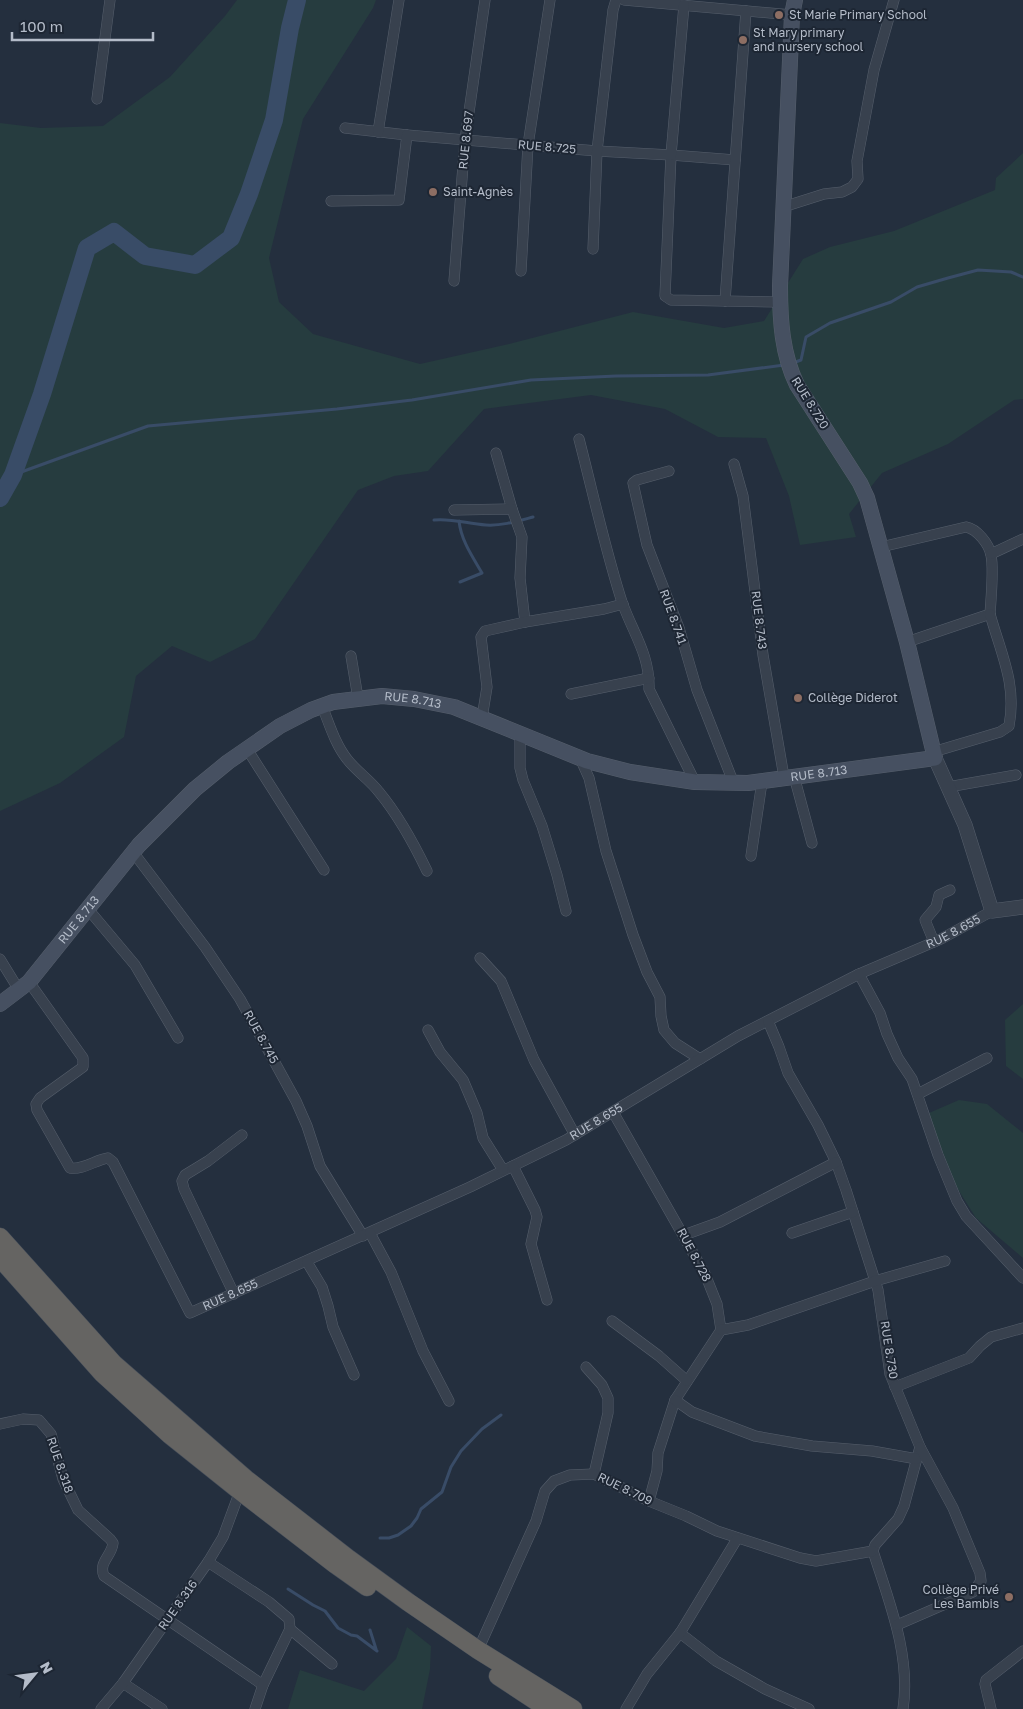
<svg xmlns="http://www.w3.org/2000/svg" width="1023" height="1709" font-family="'Golos Text',sans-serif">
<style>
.green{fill:#263c3f}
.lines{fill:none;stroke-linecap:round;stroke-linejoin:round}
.stream{stroke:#394c67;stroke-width:3}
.river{stroke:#394c67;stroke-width:18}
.minor-casing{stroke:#565f6c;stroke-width:11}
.tertiary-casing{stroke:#565f6c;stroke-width:15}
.secondary-casing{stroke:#565f6c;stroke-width:16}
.trunk-casing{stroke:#434c59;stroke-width:19}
.minor{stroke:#38414e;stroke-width:10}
.tertiary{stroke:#38414e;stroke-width:14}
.secondary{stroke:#465061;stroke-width:15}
.trunk{stroke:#656462;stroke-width:18}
.education-dot{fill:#8d6e63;stroke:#1d2633;stroke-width:2}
.labels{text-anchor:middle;stroke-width:4;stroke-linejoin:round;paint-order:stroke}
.poi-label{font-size:12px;fill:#b4bcc9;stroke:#1d2633;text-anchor:start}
.street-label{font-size:12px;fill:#b4bcc9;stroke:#1d2633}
</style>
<rect width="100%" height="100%" fill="#242f3e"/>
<path class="green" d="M237 0H376L373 8 303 119 269 258 279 302 313 334 420 364 509 344 633 312 724 328 764 321 803 259 830 247 894 231 995 190 996 178 1023 153V399L1014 400 948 444 882 473 849 514 856 537 800 545 789 496 766 438 718 437 665 409 591 395 484 409 428 471 394 476 358 490 255 639 210 662 172 646 136 676 124 737 60 783 0 811V123L41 128 103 126 170 77 225 16Z
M1023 1004V1079L1006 1066 1005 1020Z
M959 1100 987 1104 1023 1133V1258L976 1218 942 1164 929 1113Z
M407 1627 431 1646 430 1669 422 1709H288L300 1670 364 1691 396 1659Z"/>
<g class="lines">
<path class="stream" d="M793 363 801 360 806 337 830 323 891 302 917 287 948 278 978 270 1011 272 1023 277
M13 475 148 426 337 409 412 400 531 380 616 376 708 375 784 365
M434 520C452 518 468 524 486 525 502 526 518 521 533 517
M459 521C461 540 472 556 482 573L460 582
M380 1538H389L398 1535 411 1526 417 1518 421 1509 442 1492 451 1467 461 1451 482 1429 501 1415
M288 1589 313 1605 325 1611 338 1628 351 1635 357 1636 377 1651
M370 1630 376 1649"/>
<path class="river" d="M0 498 13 475 42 394 87 248 114 232 145 256 195 265 231 238 249 194 274 120 290 28 297 0"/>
<defs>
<g id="minor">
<path d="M624 0 792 15"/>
<path d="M97 99 110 0"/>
<path d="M345 128 407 135"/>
<path d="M378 132 399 0"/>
<path d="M735 160 671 155 665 296 671 300 780 302"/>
<path d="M331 201 399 200 407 135 597 151 671 155 684 5"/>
<path d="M783 207 824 194 842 192 852 187 858 179 857 161 874 70 894 0"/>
<path d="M593 249 597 151 613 10 616 0"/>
<path d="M521 271 528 145 550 0"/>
<path d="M454 281 465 140 485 0"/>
<path d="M725 301 746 11"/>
<path d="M579 439C593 493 605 549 622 602 633 633 650 655 649 689L695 782"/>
<path d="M496 453 512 509"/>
<path d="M734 464 743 496 763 655 784 777"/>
<path d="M669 471 637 480 633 483 647 545 679 628 697 690 734 784"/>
<path d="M454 510 512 509 522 537 520 578 525 622"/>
<path d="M881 547 966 527C977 529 989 544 991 555 994 569 991 598 990 614L907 642"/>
<path d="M991 554 1023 539"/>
<path d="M351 656 358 698"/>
<path d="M571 694 649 678"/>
<path d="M322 706C329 723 335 744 347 759 356 771 370 780 379 792 399 816 414 844 427 871"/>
<path d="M482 718 487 687 481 637 485 631 525 622 604 609 623 604"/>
<path d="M520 734V768L523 780 542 826 557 875 566 911"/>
<path d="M247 749 324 870"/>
<path d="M933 752 1000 732 1009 726C1017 684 1001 654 990 614"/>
<path d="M580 758 589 778 606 851 633 935 647 972 660 997 661 1016 664 1030 675 1043 700 1059"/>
<path d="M794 776 812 843"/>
<path d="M948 787 1016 775"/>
<path d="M133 852 205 947 240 999 296 1101 307 1126 320 1166 363 1236"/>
<path d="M751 856 762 782"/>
<path d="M88 909 135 965 178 1038"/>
<path d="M934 942 925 920 936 907 939 895 950 890"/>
<path d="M480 958 501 981 534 1060 575 1135"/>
<path d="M0 959 19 990"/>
<path d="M859 974 880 1013 887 1034 898 1058 912 1079 938 1155 957 1201 966 1216 1023 1278"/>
<path id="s1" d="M29 982 83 1058V1067L40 1098 36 1104 37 1110 70 1168C83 1170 95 1160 108 1158L113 1162 190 1313 470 1187 566 1140 738 1036 859 974 941 939 992 911"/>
<path d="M768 1021 779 1047 788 1073 818 1125 836 1162 846 1190 878 1290 890 1374 920 1447 904 1506 898 1519 875 1545 873 1551C889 1602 911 1655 903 1709"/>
<path d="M428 1030 440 1052 463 1080 477 1113 483 1138 503 1170"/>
<path d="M918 1094 987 1058"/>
<path d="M613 1112 705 1274 717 1304 721 1330 675 1400 658 1453 657 1471 649 1501"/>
<path d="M513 1166 535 1210 537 1217 531 1244 547 1300"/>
<path d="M370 1233 391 1272 423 1351 449 1401"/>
<path d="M792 1233 853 1212"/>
<path d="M684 1235 720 1222 836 1162"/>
<path d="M307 1262 322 1287 328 1306 333 1327 354 1375"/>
<path d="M234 1294 184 1189 182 1181 185 1175 208 1161 242 1135"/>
<path d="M612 1321 659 1356 687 1381"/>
<path d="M721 1330 748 1325 875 1281 945 1261"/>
<path d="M586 1367 602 1385 608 1398V1413L594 1474"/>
<path d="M895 1387 969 1358 980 1346 991 1337 1023 1328"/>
<path d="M675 1400 692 1412 755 1436 812 1446 872 1451 917 1459"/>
<path d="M0 1424 23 1419 39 1420 51 1434 63 1479 78 1510 110 1539 113 1543C112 1556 98 1562 104 1576L263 1685"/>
<path d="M208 1562 269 1602 289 1619 290 1629 263 1685 255 1709"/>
<path d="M897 1625 973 1592 981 1581 980 1573 953 1508 920 1447"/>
<path d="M290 1629 332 1664"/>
<path d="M680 1633 716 1661 765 1689 809 1709"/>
<path d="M478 1650 536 1521 545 1491 554 1481 570 1475 594 1474 649 1501 686 1516 717 1531 800 1558 816 1561 873 1551"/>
<path d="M123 1683 162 1709"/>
<path d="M101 1709 123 1683 208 1562 223 1537 240 1491"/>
<path d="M626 1709 647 1674 680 1633 737 1539"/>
<path d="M991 1709 985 1684 986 1680 1023 1651"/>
</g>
<path id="tertiary" d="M935 758 965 825 992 911 1023 907"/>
<g id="secondary">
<path id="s2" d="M0 1004 29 982 139 845 195 789 228 762 280 726 311 710 333 702 382 696 414 699 454 707 587 761 630 772 695 782 748 783 935 758 907 642 867 498 860 483 797 385C782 354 780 321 780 286L792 15 795 0"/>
</g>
<path id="trunk" d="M0 1237 114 1364 246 1479 349 1559 408 1602 478 1650 573 1709
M0 1258 102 1373 170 1435 240 1491 336 1565 367 1587
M498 1676 548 1709"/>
</defs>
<use href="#minor" class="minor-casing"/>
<use href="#tertiary" class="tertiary-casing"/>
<use href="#secondary" class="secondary-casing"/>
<use href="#trunk" class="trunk-casing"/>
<use href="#minor" class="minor"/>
<use href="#tertiary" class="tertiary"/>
<use href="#secondary" class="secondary"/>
<use href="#trunk" class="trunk"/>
</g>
<g class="education-dot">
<circle cx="779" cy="15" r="5"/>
<circle cx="743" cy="40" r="5"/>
<circle cx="433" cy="192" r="5"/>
<circle cx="798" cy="698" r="5"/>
<circle cx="1009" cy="1597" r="5"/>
</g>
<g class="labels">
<g class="poi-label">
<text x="789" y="19">St Marie Primary School</text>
<text x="753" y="37">St Mary primary<tspan x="753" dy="14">and nursery school</tspan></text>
<text x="443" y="196">Saint-Agnès</text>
<text x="808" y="702">Collège Diderot</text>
<text x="999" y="1594" text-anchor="end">Collège Privé<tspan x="999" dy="14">Les Bambis</tspan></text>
</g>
<g class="street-label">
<text transform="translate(466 140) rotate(-84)" y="4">RUE 8.697</text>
<text transform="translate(547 147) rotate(5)" y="4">RUE 8.725</text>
<text transform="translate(810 403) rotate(58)" y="4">RUE 8.720</text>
<text transform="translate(673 617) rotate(70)" y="4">RUE 8.741</text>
<text transform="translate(759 620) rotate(83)" y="4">RUE 8.743</text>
<text dy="4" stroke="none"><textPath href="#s2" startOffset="536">RUE 8.713</textPath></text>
<text dy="4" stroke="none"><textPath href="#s2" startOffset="956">RUE 8.713</textPath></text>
<text dy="4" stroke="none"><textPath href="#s2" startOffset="116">RUE 8.713</textPath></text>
<text dy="4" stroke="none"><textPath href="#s1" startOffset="1305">RUE 8.655</textPath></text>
<text transform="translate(261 1037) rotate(61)" y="4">RUE 8.745</text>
<text dy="4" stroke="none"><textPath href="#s1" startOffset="900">RUE 8.655</textPath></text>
<text transform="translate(694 1255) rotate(62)" y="4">RUE 8.728</text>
<text dy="4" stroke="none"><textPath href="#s1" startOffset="495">RUE 8.655</textPath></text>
<text transform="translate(889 1350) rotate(81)" y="4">RUE 8.730</text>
<text transform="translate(60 1465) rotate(71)" y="4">RUE 8.318</text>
<text transform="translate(625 1489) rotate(26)" y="4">RUE 8.709</text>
<text transform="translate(178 1605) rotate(-55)" y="4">RUE 8.316</text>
</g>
</g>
<g transform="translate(35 1674) rotate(61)" stroke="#1d2633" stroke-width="4" paint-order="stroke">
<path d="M0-4L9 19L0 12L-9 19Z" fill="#b4bcc9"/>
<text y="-8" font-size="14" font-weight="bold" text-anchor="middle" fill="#b4bcc9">N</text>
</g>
<path d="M12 32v8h141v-8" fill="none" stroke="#b4bcc9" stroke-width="2.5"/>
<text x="20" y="32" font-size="15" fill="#b4bcc9" stroke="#1d2633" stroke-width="4" paint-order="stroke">100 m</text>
</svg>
